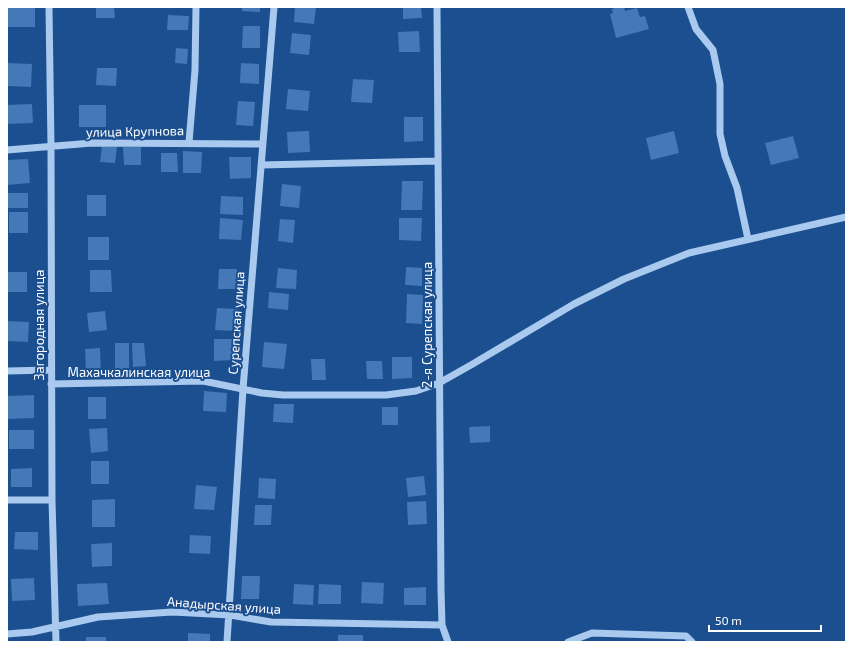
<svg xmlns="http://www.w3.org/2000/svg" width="853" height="649" font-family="'Exo 2',sans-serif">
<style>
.building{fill:#4478b7}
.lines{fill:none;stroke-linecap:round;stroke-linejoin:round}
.minor{stroke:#a9c9ee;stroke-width:7}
.labels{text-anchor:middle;stroke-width:4;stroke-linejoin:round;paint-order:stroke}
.street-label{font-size:13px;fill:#fff;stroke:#1b4f8f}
</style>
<rect width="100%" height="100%" fill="#1b4f8f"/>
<path class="building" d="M8 7H35V27H8Z
M96 7H114L115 18H96Z
M242 7H260V12L242 11Z
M295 7H316L314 24 294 22Z
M403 7H421L422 18 403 19Z
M618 7H624L625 11 637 8 640 17 645 16 649 29 616 38 610 14 613 13 612 9Z
M168 15 189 16 188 30H167Z
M243 26H260V48H242Z
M419 31 420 52H399L398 32Z
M292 33 311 35 309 55 290 53Z
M176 48 188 49 187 64 175 63Z
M7 63 32 64 31 87 7 86Z
M241 63 259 64V84L240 83Z
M97 68H117L116 86 96 85Z
M353 79 374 80 372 103 351 102Z
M288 89 310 91 308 111 286 109Z
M238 101 255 102 253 126 236 125Z
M32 104 33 123 7 124V105Z
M79 105H106V127H79Z
M404 117H423V141L404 142Z
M309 131 310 152 288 153 287 132Z
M674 131 679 153 651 160 646 138Z
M793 136 799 158 771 165 765 143Z
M102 146 117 147 115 163 100 162Z
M123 147H141V165H124Z
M183 151 202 152 201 173H183Z
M161 153H177L178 172H161Z
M229 157H251V178L230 179Z
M28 159 30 183 7 185V160Z
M402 181H423L422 210H401Z
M282 184 301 186 299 208 280 206Z
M7 193H28V208H7Z
M87 195H106V216H87Z
M221 196 243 197V215L220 214Z
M9 212H28V233H9Z
M220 218 243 220 241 240 219 239Z
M399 218H422L421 241 399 240Z
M280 219 295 220 293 243 278 241Z
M88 237H109V260H88Z
M406 267 422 268V286L405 285Z
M278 268 297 270 296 289 276 288Z
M219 269H237V289H218Z
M90 270H111L112 292H90Z
M7 272H27V292H7Z
M269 292 289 294 288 310 268 308Z
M407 294 423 295 422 324 406 323Z
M217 308 238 309 236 331 215 330Z
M105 311 107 330 89 332 87 313Z
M7 321 29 322 28 342 7 341Z
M214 339H233L234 360 214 361Z
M264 342 287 344 284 369 262 367Z
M115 343H129V369H115Z
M132 343H144L146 366 133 367Z
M100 348 101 372 86 373 85 349Z
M392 357H412V378L392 379Z
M311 359H325L326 380H312Z
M366 361H382L383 379H367Z
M204 391 227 393 226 412 203 411Z
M34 395V418L7 419V396Z
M88 397H106V419H88Z
M274 404H294L293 423 273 422Z
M382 407H398V425H382Z
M490 426V442L470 443 469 427Z
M107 428 108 451 91 453 89 429Z
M9 430H34V449H9Z
M91 461H109V484H91Z
M32 468V487H11V469Z
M424 476 426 495 408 497 406 478Z
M259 478 276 479 275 499 258 498Z
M196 485 217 487 214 510 194 509Z
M115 499V527H92V500Z
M426 501 427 524 408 525 407 502Z
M255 505H272L271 525H254Z
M15 532H38V550L14 549Z
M190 535 211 536 210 554 189 553Z
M112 543V566L92 567 91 544Z
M242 576H260L259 599H241Z
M34 578 35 600 12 601 11 579Z
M362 582 384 583 383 604 361 603Z
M107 583 109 604 78 606 77 584Z
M294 584 314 585 313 605 293 604Z
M319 584 341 585V604H318Z
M426 587V605H404V588Z
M188 633 210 634V642H188Z
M338 635H363V642H338Z
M86 637H106V642H86Z"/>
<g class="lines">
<path class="minor" d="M49 7 51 146 52 500 56 642
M437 7 441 589 442 625 448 642
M688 7 696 29 713 50 720 84V134L725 156 737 188 748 239
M189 142 195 70 196 7
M7 150 92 143 263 144
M261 165 438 161
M7 371 51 370
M51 384 203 381 262 393 283 395H386L416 391 439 383 471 365 574 304 624 279 689 253 846 217
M7 500H52
M7 634 32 632 98 617 172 612 230 615 271 622 442 625
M227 642 243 389 274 7
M568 642 592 633 686 636 692 642"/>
</g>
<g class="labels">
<g class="street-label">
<text transform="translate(135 131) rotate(-1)" y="5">улица Крупнова</text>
<text transform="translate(236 323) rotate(-86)" y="5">Сурепская улица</text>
<text transform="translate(39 325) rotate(-90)" y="5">Загородная улица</text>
<text transform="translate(427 325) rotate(-90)" y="5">2-я Сурепская улица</text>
<text x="139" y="377">Махачкалинская улица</text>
<text transform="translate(224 605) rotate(4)" y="5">Анадырская улица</text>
</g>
</g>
<rect width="853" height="649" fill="none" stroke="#ffffff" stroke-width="16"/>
<path d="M709 625v6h112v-6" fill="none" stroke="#ffffff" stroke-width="2"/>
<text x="715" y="625" font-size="12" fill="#ffffff" stroke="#1b4f8f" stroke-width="3" paint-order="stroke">50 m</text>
</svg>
